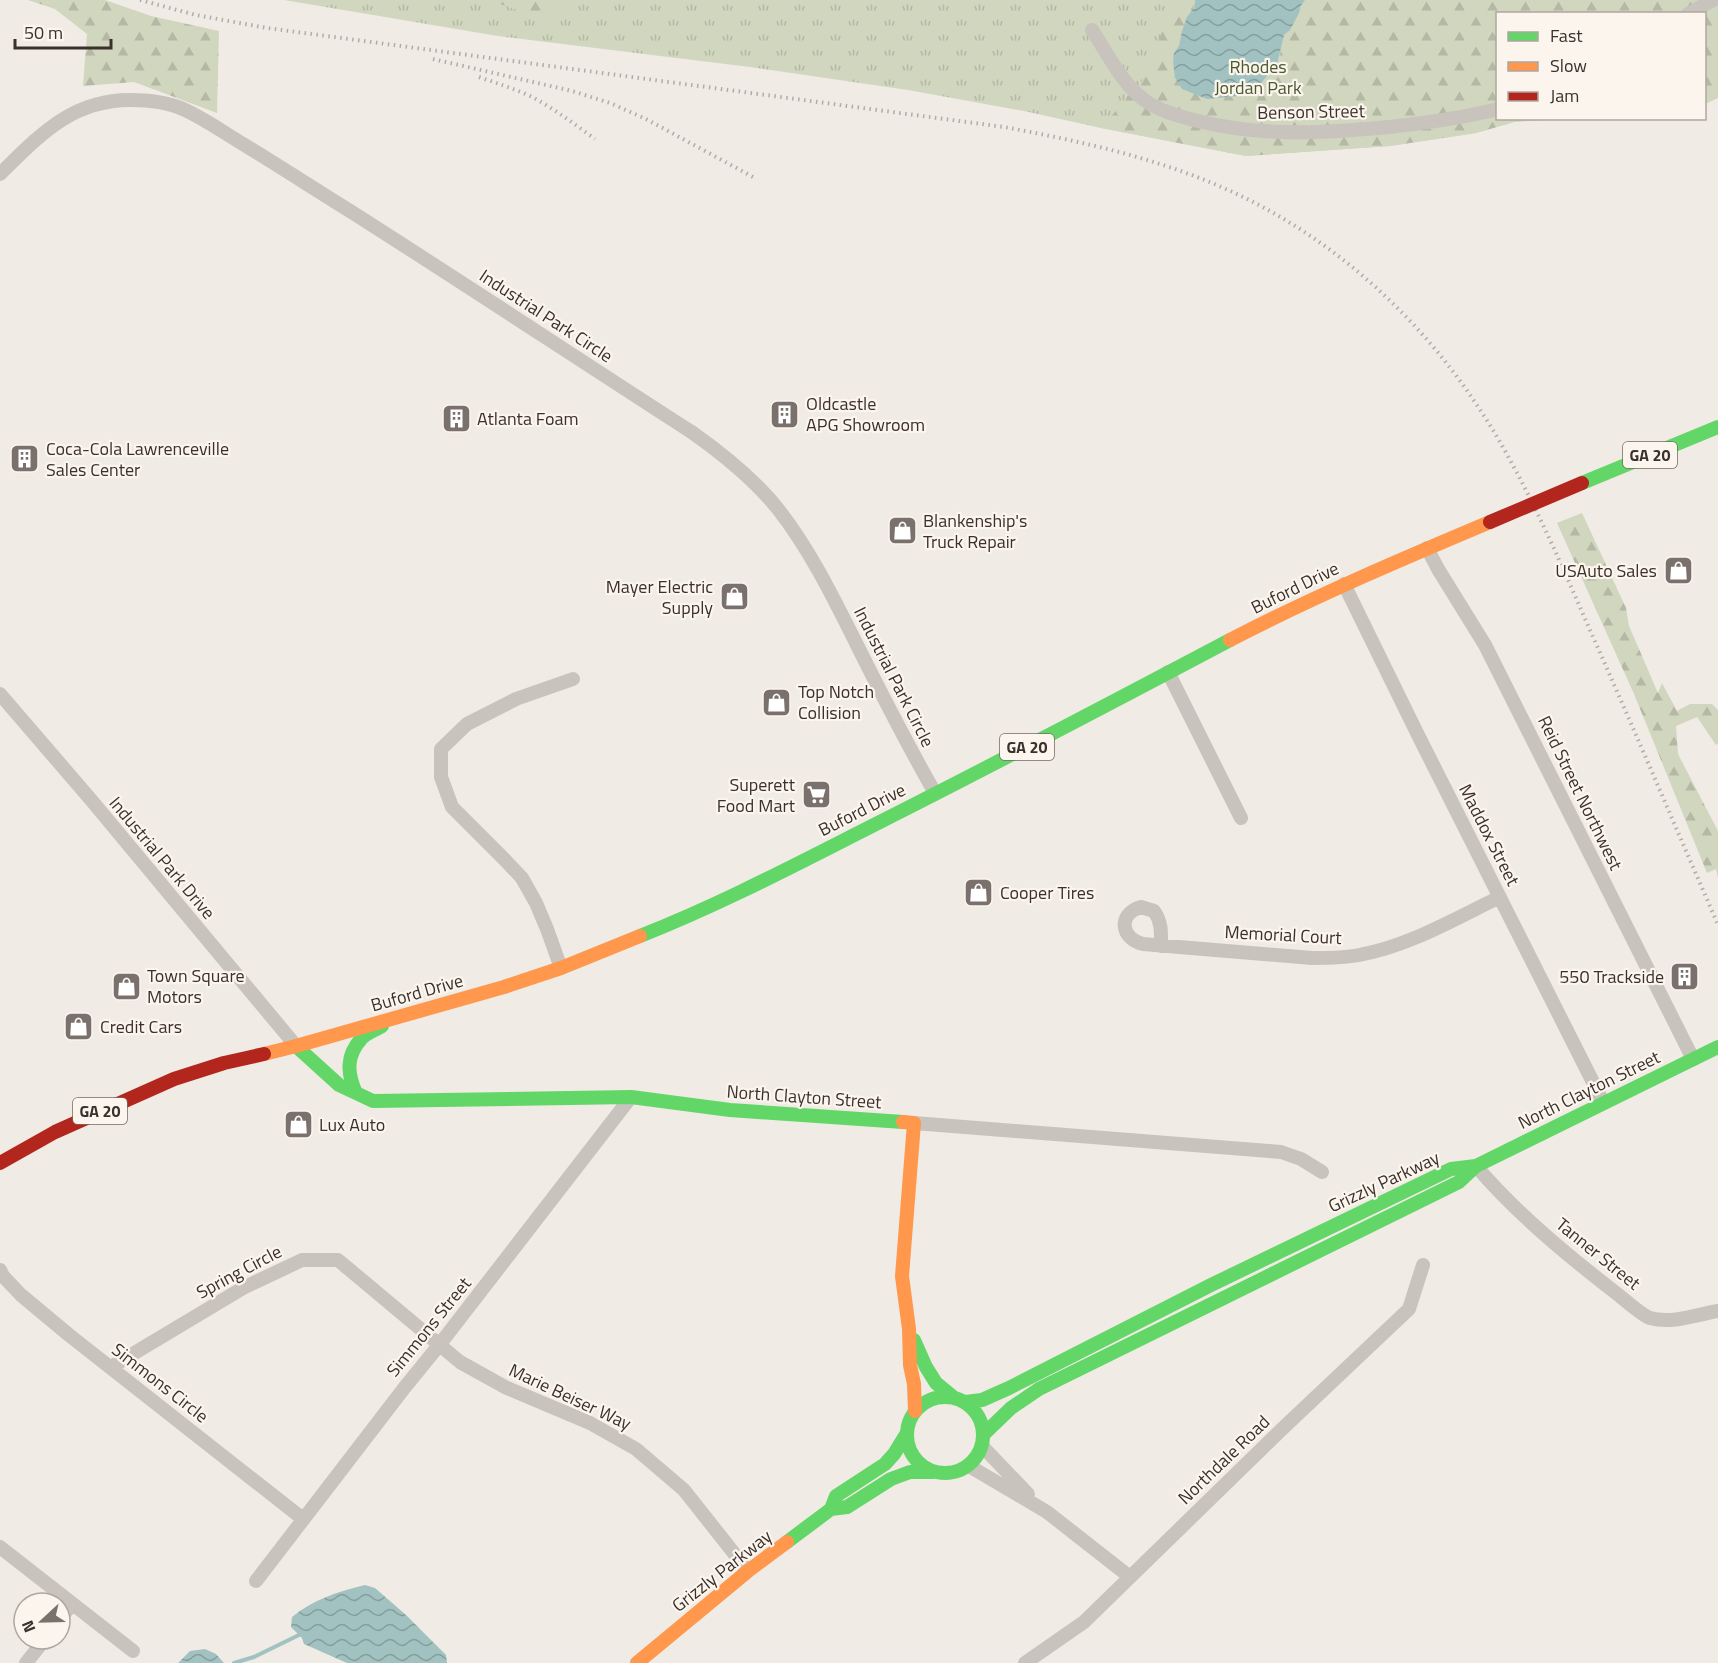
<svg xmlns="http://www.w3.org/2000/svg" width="1718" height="1663" font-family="'Titillium Web',sans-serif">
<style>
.grass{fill:url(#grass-tufts)}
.forest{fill:url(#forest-firs)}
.water{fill:url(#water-waves)}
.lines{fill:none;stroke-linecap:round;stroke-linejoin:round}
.stream{stroke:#a1c2c1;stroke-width:4}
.street{stroke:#c9c3be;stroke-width:14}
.fast{stroke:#63d668;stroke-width:14}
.slow{stroke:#ff974d;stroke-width:14}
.jam{stroke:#b3261e;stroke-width:14}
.rail{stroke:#b1aca8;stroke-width:4;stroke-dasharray:1.5 4.5;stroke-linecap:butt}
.jam-bridge{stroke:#b3261e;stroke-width:14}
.labels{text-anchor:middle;stroke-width:4.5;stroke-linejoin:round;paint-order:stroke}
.shield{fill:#fbf5ee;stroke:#756b66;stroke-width:1.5}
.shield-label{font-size:16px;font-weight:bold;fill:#3b302b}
.park-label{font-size:18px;fill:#4a5a2e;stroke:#fbf5ee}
.street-label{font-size:18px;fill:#3b302b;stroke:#fbf5ee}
.poi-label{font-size:18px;fill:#3b302b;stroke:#fbf5ee;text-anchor:start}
</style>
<defs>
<pattern id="grass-tufts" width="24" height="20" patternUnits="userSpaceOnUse" patternTransform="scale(1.5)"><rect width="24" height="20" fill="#d1d6bf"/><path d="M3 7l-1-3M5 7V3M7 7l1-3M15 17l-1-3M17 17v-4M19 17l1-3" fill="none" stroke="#b4b8a4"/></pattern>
<pattern id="forest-firs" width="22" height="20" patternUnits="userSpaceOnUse" patternTransform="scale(1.5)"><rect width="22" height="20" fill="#d1d6bf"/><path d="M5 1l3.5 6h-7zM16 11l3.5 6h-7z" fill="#b4b8a4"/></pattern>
<pattern id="water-waves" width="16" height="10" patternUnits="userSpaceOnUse" patternTransform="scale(1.5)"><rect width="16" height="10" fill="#a1c2c1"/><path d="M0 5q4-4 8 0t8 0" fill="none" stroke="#849e9d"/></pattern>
</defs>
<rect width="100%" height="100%" fill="#f0ebe5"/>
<path class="grass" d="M284 0H1546L1498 14V118L1514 122 1476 133 1390 146 1246 156 1101 128 1024 111 908 90 750 67 498 36Z"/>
<path class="forest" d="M28 0H105L151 16 219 31 217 113 134 82 83 86 87 34 55 9Z
M476 0H556L551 12 538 17 503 5Z
M1180 0H1195C1194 8 1190 12 1187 19 1182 30 1181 42 1174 53L1226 96 1246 95 1257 88 1271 72 1280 55 1284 35 1290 30 1299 13 1300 7 1305 0H1718V98L1705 104 1704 14H1498V118L1560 119 1514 122 1476 133 1390 146 1246 156 1101 128 1147 75 1162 31 1175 6Z
M1582 513 1626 608 1629 626 1658 693 1662 683 1677 711 1690 704H1712L1718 710V743L1716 745 1697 717 1676 726 1678 754 1718 831V878L1716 869 1707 873 1634 694 1557 523Z"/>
<path class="water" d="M1195 0H1305L1300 7 1299 13 1290 30 1284 35 1277 64 1257 88 1246 95 1207 99 1182 89 1175 78 1173 61 1174 53 1179 46 1182 31 1187 17 1195 6Z
M365 1585 375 1588 406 1615 446 1655 447 1663H347L304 1644 302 1638 291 1627 292 1617C312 1600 339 1591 365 1585Z
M205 1649 216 1654 224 1663H178L190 1651Z"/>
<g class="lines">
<path class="stream" d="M234 1663 254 1657 299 1635"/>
<path class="street" d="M1688 14 1713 0
M1092 30C1108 54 1122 85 1147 102 1162 112 1181 117 1198 121 1262 137 1325 133 1389 127 1426 123 1462 118 1498 109
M0 174C39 136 71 100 130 100 148 100 167 102 183 109 203 118 220 130 238 141 276 164 313 188 350 211 465 284 578 359 693 433 724 455 754 479 778 509 810 550 833 597 856 643 881 693 907 744 935 793
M1427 548 1438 569 1485 645 1693 1059
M1344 584 1418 735 1603 1102
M1168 672 1241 818
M0 694 92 801 296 1046
M1161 946C1161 933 1162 922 1154 911L1141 907C1117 914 1121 939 1143 944L1312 958C1328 958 1344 958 1359 955 1409 946 1454 919 1500 897
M561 968 547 929 536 903 522 878 505 860 452 807 441 777V749L467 724 516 699 573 679
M914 1123 1281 1152 1301 1159 1322 1172
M1476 1166C1517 1214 1567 1255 1616 1293 1624 1299 1641 1315 1650 1318 1672 1324 1696 1315 1718 1311
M0 1270 3 1276 21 1295 69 1335 303 1519
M111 1367 243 1288 302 1260H338L460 1362 507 1388 590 1423 636 1449 684 1490 748 1571
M982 1446 1028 1494
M969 1466 1047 1512 1130 1577
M0 1547 133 1651
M256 1581 405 1387 440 1344 631 1097
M60 1619 72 1604
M26 1663 45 1639
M1025 1663 1084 1622 1281 1430 1409 1309 1423 1265"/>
<path class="fast" d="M1582 483 1718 427
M640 936C719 905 795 865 870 827 991 766 1111 703 1230 640
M296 1046 339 1085 373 1101 631 1097 730 1110 903 1122
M356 1093C347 1073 346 1056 361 1039 366 1033 376 1030 382 1026
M914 1340 926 1367 936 1383 953 1397
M907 1435a38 38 0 1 1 76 0a38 38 0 1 1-76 0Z
M965 1402 982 1400 1009 1388 1211 1285 1451 1169 1476 1166
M984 1434 1011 1408 1039 1389 1459 1182 1476 1166 1718 1047
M831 1509 836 1496 885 1464 894 1454 907 1433
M787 1542 831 1509 847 1507 891 1479 910 1472H933"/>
<path class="slow" d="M1230 640C1315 596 1402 559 1490 522
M264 1054 296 1046 504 987 561 968 640 936
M903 1122 914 1123 902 1276 909 1329 910 1365 914 1384 915 1411
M637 1663 748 1571 787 1542"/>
<path class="jam" d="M0 1163 55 1132 174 1079 224 1063 264 1054"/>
<path class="rail" d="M140 0 196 15 267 28 1004 127C1090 143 1176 162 1255 203 1361 258 1446 346 1504 449 1540 513 1568 580 1597 646 1638 739 1678 832 1718 925
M433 59 572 91 610 103 646 119 755 178
M479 77C496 83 512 88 528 95 552 107 573 123 595 139"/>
<path class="jam-bridge" d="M1490 522 1582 483"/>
</g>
<defs>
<symbol id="building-square" viewBox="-11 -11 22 22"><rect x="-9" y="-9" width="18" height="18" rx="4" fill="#7a716c" stroke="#fbf5ee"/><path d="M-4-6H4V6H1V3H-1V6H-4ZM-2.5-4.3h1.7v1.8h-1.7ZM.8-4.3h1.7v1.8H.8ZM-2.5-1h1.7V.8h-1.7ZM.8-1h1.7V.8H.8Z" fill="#fff"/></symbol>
<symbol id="shop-square" viewBox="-11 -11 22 22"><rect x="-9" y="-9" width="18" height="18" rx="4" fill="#7a716c" stroke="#fbf5ee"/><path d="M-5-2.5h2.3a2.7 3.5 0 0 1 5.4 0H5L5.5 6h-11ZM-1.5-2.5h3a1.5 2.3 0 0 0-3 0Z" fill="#fff"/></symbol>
<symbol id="supermarket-square" viewBox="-11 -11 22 22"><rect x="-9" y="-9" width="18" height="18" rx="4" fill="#7a716c" stroke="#fbf5ee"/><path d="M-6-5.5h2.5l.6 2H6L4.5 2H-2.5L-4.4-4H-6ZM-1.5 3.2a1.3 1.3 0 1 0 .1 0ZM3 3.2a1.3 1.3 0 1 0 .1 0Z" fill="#fff"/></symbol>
</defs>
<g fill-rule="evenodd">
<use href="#building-square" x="768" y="398" width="33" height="33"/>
<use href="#building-square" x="440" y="402" width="33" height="33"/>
<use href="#building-square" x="8" y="442" width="33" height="33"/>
<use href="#shop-square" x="886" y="514" width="33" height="33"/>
<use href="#shop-square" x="1662" y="554" width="33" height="33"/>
<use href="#shop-square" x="718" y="580" width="33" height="33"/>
<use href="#shop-square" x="760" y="686" width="33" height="33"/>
<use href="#supermarket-square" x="800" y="778" width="33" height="33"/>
<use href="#shop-square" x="962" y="876" width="33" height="33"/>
<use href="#building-square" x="1668" y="960" width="33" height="33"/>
<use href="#shop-square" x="110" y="970" width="33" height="33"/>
<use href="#shop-square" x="62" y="1010" width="33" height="33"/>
<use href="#shop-square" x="282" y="1108" width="33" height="33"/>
</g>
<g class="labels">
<g class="shield">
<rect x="1623" y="442" width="54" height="26" rx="4.5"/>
<rect x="1000" y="734" width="54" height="26" rx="4.5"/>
<rect x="73" y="1098" width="54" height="26" rx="4.5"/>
</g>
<g class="shield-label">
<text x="1650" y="461">GA 20</text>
<text x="1027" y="753">GA 20</text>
<text x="100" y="1117">GA 20</text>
</g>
<g class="park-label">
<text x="1258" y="73">Rhodes<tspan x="1258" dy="21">Jordan Park</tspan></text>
</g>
<g class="street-label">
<text transform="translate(1311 112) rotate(-1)" y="6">Benson Street</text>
<text transform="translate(546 316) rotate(33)" y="6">Industrial Park Circle</text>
<text transform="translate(1295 588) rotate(-26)" y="6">Buford Drive</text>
<text transform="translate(894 677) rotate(63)" y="6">Industrial Park Circle</text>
<text transform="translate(1580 793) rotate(64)" y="6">Reid Street Northwest</text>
<text transform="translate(862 810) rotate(-27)" y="6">Buford Drive</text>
<text transform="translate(1489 835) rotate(63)" y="6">Maddox Street</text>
<text transform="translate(162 858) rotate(50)" y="6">Industrial Park Drive</text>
<text transform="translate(1283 935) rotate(3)" y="6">Memorial Court</text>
<text transform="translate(417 993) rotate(-16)" y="6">Buford Drive</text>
<text transform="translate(1589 1090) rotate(-26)" y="6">North Clayton Street</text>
<text transform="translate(804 1097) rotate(4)" y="6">North Clayton Street</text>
<text transform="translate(1384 1182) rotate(-25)" y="6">Grizzly Parkway</text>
<text transform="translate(1598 1254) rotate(39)" y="6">Tanner Street</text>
<text transform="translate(239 1272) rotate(-28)" y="6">Spring Circle</text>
<text transform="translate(429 1327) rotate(-51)" y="6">Simmons Street</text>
<text transform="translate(160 1383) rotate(38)" y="6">Simmons Circle</text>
<text transform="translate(570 1397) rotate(25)" y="6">Marie Beiser Way</text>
<text transform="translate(1224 1460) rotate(-44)" y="6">Northdale Road</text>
<text transform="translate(722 1571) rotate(-38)" y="6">Grizzly Parkway</text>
</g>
<g class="poi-label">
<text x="806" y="410">Oldcastle<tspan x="806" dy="21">APG Showroom</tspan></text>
<text x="477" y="425">Atlanta Foam</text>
<text x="46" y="455">Coca-Cola Lawrenceville<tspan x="46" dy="21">Sales Center</tspan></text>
<text x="923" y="527">Blankenship's<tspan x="923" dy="21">Truck Repair</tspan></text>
<text x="1657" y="577" text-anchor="end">USAuto Sales</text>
<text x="713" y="593" text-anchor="end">Mayer Electric<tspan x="713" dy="21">Supply</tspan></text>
<text x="798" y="698">Top Notch<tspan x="798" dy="21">Collision</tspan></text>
<text x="795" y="791" text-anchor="end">Superett<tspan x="795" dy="21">Food Mart</tspan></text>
<text x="1000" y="899">Cooper Tires</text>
<text x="147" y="982">Town Square<tspan x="147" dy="21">Motors</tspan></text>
<text x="1664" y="983" text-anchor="end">550 Trackside</text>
<text x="100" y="1033">Credit Cars</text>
<text x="319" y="1131">Lux Auto</text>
</g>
</g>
<rect x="1496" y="12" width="210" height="108" fill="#fbf5ee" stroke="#aea6a0" stroke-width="1.5"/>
<rect x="1508" y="32" width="30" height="9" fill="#63d668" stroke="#aea6a0" stroke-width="1.5"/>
<text x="1550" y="42" font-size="18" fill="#3b302b">Fast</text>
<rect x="1508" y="62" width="30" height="9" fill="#ff974d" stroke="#aea6a0" stroke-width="1.5"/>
<text x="1550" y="72" font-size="18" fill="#3b302b">Slow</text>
<rect x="1508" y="92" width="30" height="9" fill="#b3261e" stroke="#aea6a0" stroke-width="1.5"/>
<text x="1550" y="102" font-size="18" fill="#3b302b">Jam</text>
<g transform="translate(42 1621) rotate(248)"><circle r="28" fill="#fbf5ee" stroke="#aea6a0" stroke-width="1.5"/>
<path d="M0-4.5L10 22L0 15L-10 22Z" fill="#7a716c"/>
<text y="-9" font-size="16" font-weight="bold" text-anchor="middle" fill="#3b302b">N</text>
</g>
<path d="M15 39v9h96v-9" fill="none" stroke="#3b302b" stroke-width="3"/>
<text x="24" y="39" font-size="18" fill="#3b302b" stroke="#fbf5ee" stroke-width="4.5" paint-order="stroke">50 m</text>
</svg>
